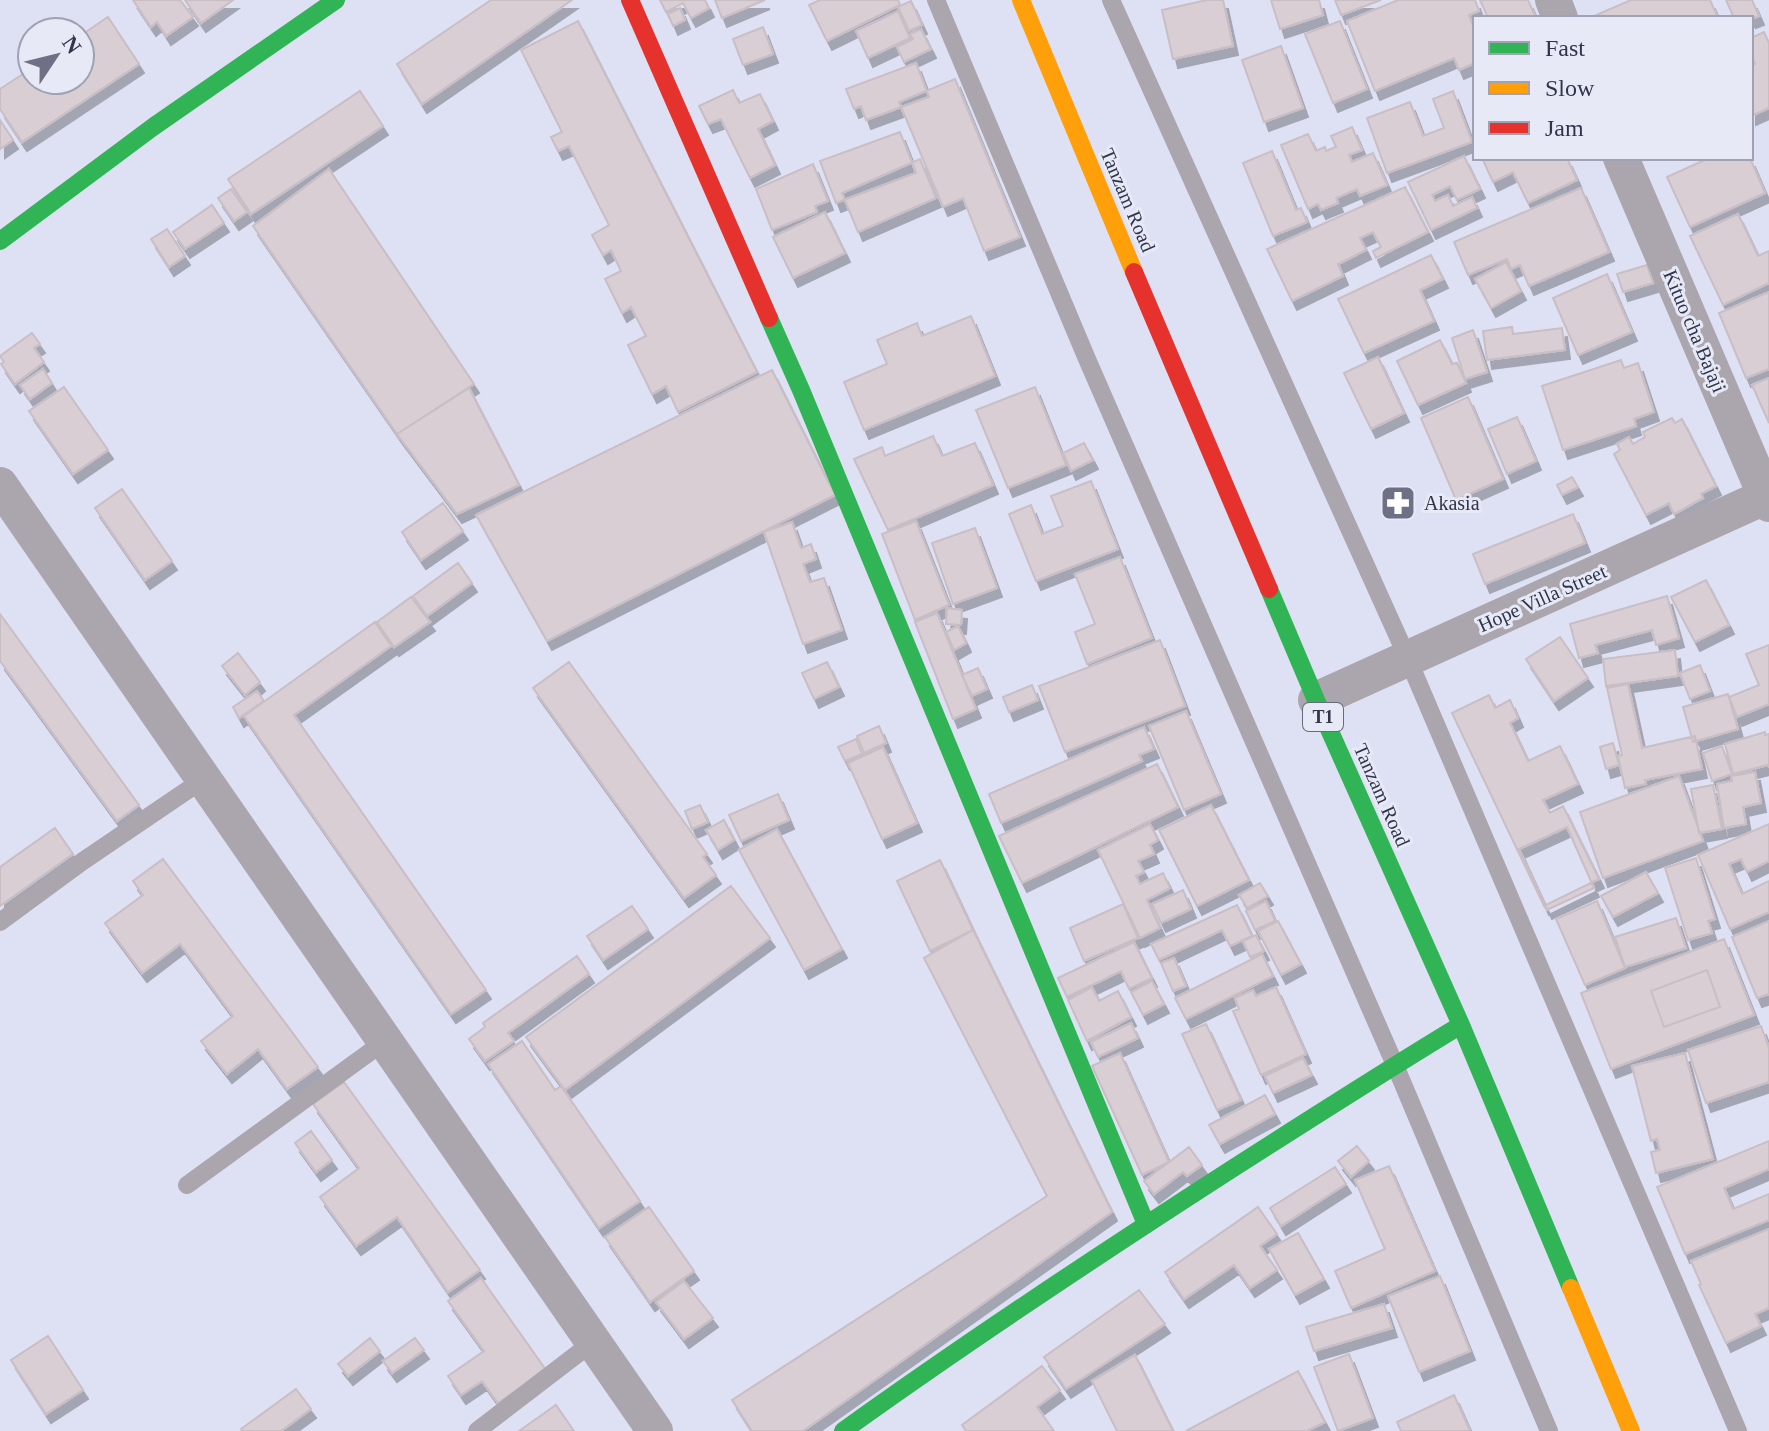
<svg xmlns="http://www.w3.org/2000/svg" width="1769" height="1431" font-family="'Times New Roman',serif">
<style>
.building{fill:#d9ced4;stroke:#c8bec3;stroke-width:2;fill-rule:evenodd;filter:url(#shadow)}
.lines{fill:none;stroke-linecap:round;stroke-linejoin:round}
.lane{stroke:#aba5ae;stroke-width:18}
.street{stroke:#aba5ae;stroke-width:36}
.fast{stroke:#30b455;stroke-width:18}
.slow{stroke:#ff9f0a;stroke-width:18}
.jam{stroke:#e5322d;stroke-width:18}
.labels{text-anchor:middle;stroke-width:6;stroke-linejoin:round;paint-order:stroke}
.shield{fill:#e7eaf6;stroke:#686b7e;stroke-width:2}
.shield-label{font-size:18px;font-weight:bold;fill:#31354b}
.street-label{font-size:20px;fill:#31354b;stroke:#e7eaf6}
.poi-label{font-size:20px;fill:#31354b;stroke:#e7eaf6;text-anchor:start}
</style>
<defs>
<filter id="shadow"><feDropShadow dx="5" dy="9" stdDeviation="0" flood-color="#0004"/></filter>
</defs>
<rect width="100%" height="100%" fill="#dee1f4"/>
<path class="building" d="M133 0H180L193 17 166 36 157 22 151 27Z
M185 0H233L201 23Z
M491 0H572L422 104 397 64Z
M660 0H705L709 8 691 18 683 3 666 12Z
M715 0H765L722 18Z
M820 0H898L900 5 827 41 809 5Z
M1207 0H1223L1233 46 1173 59 1162 10Z
M1271 0H1319L1323 15 1280 29Z
M1335 0H1381L1341 15Z
M1398 0H1475L1479 11 1469 15 1475 31V63L1459 70 1454 58 1375 91 1347 21Z
M1480 0H1528L1536 18H1488Z
M1631 0H1710L1718 18H1595L1594 16Z
M1726 0H1752L1759 16 1751 19V18H1734Z
M911 1 922 25 909 31 898 7Z
M680 8 685 20 673 26 668 14Z
M898 11 910 38 868 58 856 31Z
M108 17 139 64 22 142 0 109V89L32 68V80H80V36Z
M578 21 757 372 678 412 666 386 652 394 628 345 646 336 631 307 622 313 605 279 621 271 611 250 603 255 592 235 609 225 569 146 558 151 551 137 562 132 521 50Z
M1340 21 1367 89 1333 103 1305 34Z
M763 27 773 54 743 65 733 39Z
M921 29 931 49 904 62 897 47 913 39 910 34Z
M1764 32 1769 43V108L1751 116V66L1755 64 1751 56V38Z
M1281 46 1303 108 1264 122 1242 60Z
M916 63 929 97 866 120 861 106 854 109 846 89Z
M955 79 1020 237 984 251 963 198 943 207 899 102Z
M733 90 739 103 760 94 773 121 758 129 775 165 750 178 721 119 708 124 699 106Z
M360 91 383 126 251 214 228 179Z
M1453 91 1472 142 1387 173 1367 118 1410 102 1423 136 1444 128 1433 99Z
M0 120 13 140 0 149Z
M1352 127 1362 150 1349 155 1352 162 1373 153 1387 185 1360 196 1357 189 1336 198 1338 203 1321 210 1318 204 1308 209 1281 145 1308 134 1316 151 1325 147 1326 151 1336 147 1331 136Z
M900 132 916 173 836 203 820 161Z
M1272 151 1296 210 1301 208 1307 222 1273 236 1243 163Z
M1464 156 1480 189 1457 200 1450 186 1432 195 1435 201 1448 195 1453 206 1472 197 1477 208 1431 230 1408 182Z
M1482 158H1567L1577 180 1528 203 1513 172 1493 182Z
M1709 158H1750L1765 193 1690 227 1667 177Z
M920 159 936 198 858 232 842 193Z
M813 164 828 201 815 206 817 212 772 230 756 189Z
M329 169 474 384 397 434 253 226Z
M1405 187 1428 232 1376 258 1373 251 1381 247 1373 232 1360 238 1366 250 1338 264 1343 276 1292 301 1267 249Z
M1581 188 1609 252 1529 286 1520 265 1511 269 1507 259 1468 275 1454 242Z
M231 189 247 212 234 221 218 198Z
M212 205 224 223 185 249 173 232Z
M825 212 845 253 793 278 773 237Z
M1738 214 1758 256 1769 251V283L1723 305 1690 236Z
M167 229 185 256 169 267 151 239Z
M1431 255 1443 279 1420 290 1434 321 1364 353 1338 299Z
M1506 262 1521 291 1491 308 1475 279Z
M1647 265 1653 283 1623 292 1617 274Z
M1607 274 1632 332 1578 355 1553 298Z
M1769 292V369L1746 378 1719 313Z
M971 316 995 376 864 430 844 382 887 364 877 340 917 323 922 336Z
M1512 327 1513 334 1562 328 1565 350 1487 360 1483 331Z
M1473 330 1487 372 1465 379 1452 338Z
M32 333 40 344 34 348 44 362 15 384 1 364 4 362 0 356Z
M1440 340 1452 364 1457 363 1466 383 1418 405 1397 361Z
M1378 357 1404 413 1371 429 1344 373Z
M1621 360 1624 368 1638 363 1654 412 1634 419 1636 426 1563 450 1542 386Z
M43 369 52 383 30 399 20 385Z
M772 370 835 495 547 641 476 515Z
M1769 378V423L1752 385Z
M64 387 108 450 73 474 29 411Z
M1035 387 1066 465 1008 488 976 410Z
M469 388 519 485 457 514 397 434Z
M1468 397 1503 479 1456 500 1421 418Z
M1517 417 1536 461 1507 474 1488 429Z
M1672 418 1675 423 1682 419 1716 486 1701 494 1703 498 1674 514 1669 503 1646 515 1614 454 1620 450 1617 444 1629 437 1633 444 1645 437 1643 432Z
M933 436 942 456 975 443 993 485 888 530 854 459 882 447 885 456Z
M1084 443 1093 460 1071 471 1063 453Z
M1572 477 1578 487 1562 495 1557 485Z
M1091 481 1118 549 1036 581 1009 514 1031 505 1042 534 1063 526 1051 496Z
M122 489 172 561 145 580 95 508Z
M443 503 463 531 421 560 402 532Z
M1573 514 1585 543 1485 584 1473 554Z
M916 521 949 605 915 620 882 534Z
M792 522 801 548 811 544 816 559 803 564 810 582 824 578 842 630 803 644 764 532Z
M975 528 997 588 953 604 932 543Z
M1120 557 1152 638 1087 664 1075 632 1095 624 1075 574Z
M458 563 472 583 427 616 413 596Z
M1706 580 1729 625 1695 642 1671 597Z
M1667 596 1679 638 1656 645 1652 630 1595 645 1598 653 1579 658 1570 624Z
M411 597 430 622 394 647 377 622Z
M947 608 962 610 961 625 946 624Z
M937 613 976 709 953 719 915 622Z
M0 614 139 805 117 821 0 661Z
M375 622 391 646 294 715 486 990 451 1014 244 716Z
M958 626 966 643 954 650 946 632Z
M1560 637 1588 678 1554 701 1526 659Z
M1160 640 1185 706 1065 752 1039 686Z
M1769 645V704L1737 717 1729 697 1759 685 1746 654Z
M1675 650 1678 676 1606 686 1603 659Z
M238 653 260 682 245 695 222 666Z
M569 662 707 854 703 857 716 875 684 898 533 688Z
M827 662 839 687 814 699 802 673Z
M1700 665 1710 691 1690 699 1680 673Z
M978 668 987 689 972 696 962 675Z
M1628 684 1642 748 1695 736 1702 769 1645 780 1646 784 1625 788 1618 756 1622 755 1607 688Z
M1032 685 1038 700 1009 712 1003 697Z
M257 691 264 701 239 718 233 707Z
M1728 694 1738 729 1693 742 1683 707Z
M1489 695 1495 708 1510 700 1518 718 1510 723 1528 761 1560 746 1578 784 1543 800 1550 813 1563 806 1599 879 1544 906 1452 713Z
M1186 711 1221 794 1184 810 1149 726Z
M879 726 886 743 864 753 857 736Z
M1144 727 1154 749 1139 755 1142 761 1001 823 989 794Z
M1765 732V735L1769 734V767L1768 765 1733 774 1725 744Z
M856 739 862 754 845 761 838 747Z
M1613 743 1619 765 1606 769 1600 747Z
M1722 746 1732 774 1712 781 1703 753Z
M883 747 917 823 882 839 848 763Z
M1157 764 1178 807 1022 883 999 836Z
M1755 772 1761 803 1743 807 1746 824 1724 828 1717 784 1732 781 1731 776Z
M1679 776 1703 841 1603 878 1580 812Z
M1713 785 1722 829 1699 833 1691 789Z
M778 794 789 820 741 841 729 815Z
M700 805 708 822 692 829 685 811Z
M1211 805 1249 880 1197 906 1159 830Z
M724 820 734 840 718 850 706 830Z
M1150 824 1158 840 1150 845 1154 854 1138 861 1144 872 1136 876 1140 884 1163 873 1170 888 1147 900 1160 928 1140 938 1098 850Z
M1769 824V861L1747 872 1741 859 1729 864 1742 894 1769 881V912L1730 929 1698 855Z
M1567 827 1594 888 1547 910 1519 849Z
M55 828 73 854 0 906V867Z
M777 829 842 949 804 970 739 850Z
M1696 858 1715 919 1708 921 1712 933 1688 940 1665 868Z
M163 859 318 1067 287 1089 258 1049 227 1074 201 1041 233 1016 180 944 142 973 105 923 143 895 133 881Z
M940 860 973 930 930 951 897 881Z
M1646 872 1658 893 1613 917 1601 896Z
M1260 883 1268 896 1247 908 1239 895Z
M731 886 770 938 565 1090 526 1037Z
M1183 890 1191 909 1161 923 1152 904Z
M1266 901 1275 921 1255 930 1246 911Z
M1597 901 1625 968 1585 985 1556 919Z
M1123 904 1138 938 1084 961 1070 928Z
M1237 905 1252 936 1230 946 1222 930 1159 960 1151 944Z
M632 906 648 929 603 960 587 936Z
M1676 918 1686 948 1625 967 1615 937Z
M1278 921 1301 964 1281 975 1258 931Z
M1769 921V994L1757 998 1732 937Z
M973 930 1112 1212 803 1431H752L732 1400 1047 1196 924 958Z
M1256 935 1264 951 1250 957 1243 941Z
M1724 939 1754 1015 1611 1069 1581 993ZM1707 970 1720 1007 1664 1027 1651 991Z
M1134 942 1152 978 1129 989 1121 971 1067 997 1058 978Z
M1262 954 1273 976 1186 1019 1175 998Z
M577 956 589 974 508 1033 514 1041 485 1061 469 1039 485 1027 483 1023Z
M1174 958 1186 986 1173 991 1161 963Z
M1707 970 1720 1007 1664 1027 1651 991Z
M1152 981 1164 1004 1143 1015 1131 992Z
M1092 987 1099 1001 1118 991 1131 1017 1087 1041 1068 1000Z
M1276 987 1306 1054 1261 1075 1233 1011 1239 1009 1235 998 1253 990 1256 996Z
M1131 1023 1138 1038 1098 1057 1091 1042Z
M1206 1024 1241 1100 1217 1110 1182 1034Z
M1761 1026 1769 1048V1082L1706 1103 1688 1050Z
M522 1041 555 1090 561 1086 640 1201 599 1228 488 1064Z
M1120 1053 1169 1162 1142 1175 1092 1066Z
M1685 1053 1713 1159 1656 1173 1651 1152 1660 1150 1657 1139 1651 1141 1632 1066Z
M1303 1058 1312 1075 1273 1093 1265 1076Z
M344 1082 480 1270 448 1292 397 1217 356 1246 320 1197 359 1168 313 1104Z
M1265 1095 1275 1114 1220 1144 1209 1125Z
M311 1131 332 1160 316 1172 295 1143Z
M1769 1141V1169L1724 1188 1733 1209 1769 1194V1220L1685 1254 1657 1187Z
M1357 1146 1369 1161 1351 1177 1338 1161Z
M1189 1147 1202 1165 1187 1176 1183 1172 1154 1194 1144 1181Z
M1389 1166 1435 1271 1351 1308 1335 1271 1385 1249 1355 1180Z
M1335 1167 1346 1184 1281 1226 1270 1208Z
M649 1207 694 1271 650 1302 605 1237Z
M1258 1207 1277 1234 1260 1246 1277 1270 1250 1288 1234 1265 1184 1299 1165 1272Z
M1769 1229V1308L1755 1314 1761 1326 1726 1343 1699 1285 1701 1284 1691 1261Z
M1298 1233 1324 1279 1295 1295 1269 1249Z
M1440 1276 1470 1351 1419 1372 1388 1296Z
M481 1278 546 1370 498 1403 482 1381 461 1395 448 1376 484 1351 448 1301Z
M684 1281 713 1318 684 1339 656 1302Z
M1139 1290 1165 1324 1066 1389 1044 1357Z
M1384 1304 1392 1328 1314 1351 1306 1327Z
M48 1336 83 1390 46 1414 11 1360Z
M370 1338 380 1351 348 1376 338 1364Z
M415 1338 424 1350 392 1373 383 1361Z
M1349 1354 1373 1418 1338 1431 1314 1367Z
M1135 1355 1173 1431H1117L1092 1381Z
M1042 1366 1060 1390 1037 1407 1054 1431H966L962 1425Z
M1298 1371 1325 1422 1307 1431H1186Z
M296 1389 311 1409 281 1431H242L241 1429Z
M1454 1395 1470 1431H1401L1397 1422Z
M556 1405 574 1431H519Z"/>
<g class="lines">
<path class="lane" d="M936 0 1087 359 1395 1065 1549 1431
M1111 0 1408 659 1738 1431
M0 922 83 861 204 779
M187 1185 385 1041
M477 1431 593 1342"/>
<path class="street" d="M1553 0 1560 18
M1621 158 1769 504
M0 485 655 1431
M1316 700 1769 495"/>
<path class="fast" d="M0 241 153 127 336 0
M769 318 801 390 1146 1224
M1269 589 1316 700 1461 1025 1571 1288
M843 1431C971 1339 1103 1252 1235 1167 1310 1119 1385 1071 1461 1025"/>
<path class="slow" d="M1021 0 1134 272
M1571 1288 1631 1431"/>
<path class="jam" d="M630 0 769 318
M1134 272 1269 589"/>
</g>
<defs>
<symbol id="pharmacy-square" viewBox="-11 -11 22 22"><rect x="-9" y="-9" width="18" height="18" rx="4" fill="#6e7186" stroke="#e7eaf6"/><path d="M-2-6h4v4h4v4h-4v4h-4v-4h-4v-4h4Z" fill="#fff"/></symbol>
</defs>
<g fill-rule="evenodd">
<use href="#pharmacy-square" x="1378" y="483" width="40" height="40"/>
</g>
<g class="labels">
<rect class="shield" x="1303" y="703" width="40" height="28" rx="6"/>
<g class="shield-label">
<text x="1323" y="723">T1</text>
</g>
<g class="street-label">
<text transform="translate(1128 200) rotate(67)" y="7">Tanzam Road</text>
<text transform="translate(1695 331) rotate(67)" y="7">Kituo cha Bajaji</text>
<text transform="translate(1542 598) rotate(-24)" y="7">Hope Villa Street</text>
<text transform="translate(1382 795) rotate(66)" y="7">Tanzam Road</text>
</g>
<g class="poi-label">
<text x="1424" y="510">Akasia</text>
</g>
</g>
<rect x="1473" y="16" width="280" height="144" fill="#e7eaf6" stroke="#9ea2b2" stroke-width="2"/>
<rect x="1489" y="42" width="40" height="12" fill="#30b455" stroke="#9ea2b2" stroke-width="2"/>
<text x="1545" y="56" font-size="24" fill="#31354b">Fast</text>
<rect x="1489" y="82" width="40" height="12" fill="#ff9f0a" stroke="#9ea2b2" stroke-width="2"/>
<text x="1545" y="96" font-size="24" fill="#31354b">Slow</text>
<rect x="1489" y="122" width="40" height="12" fill="#e5322d" stroke="#9ea2b2" stroke-width="2"/>
<text x="1545" y="136" font-size="24" fill="#31354b">Jam</text>
<g transform="translate(56 56) rotate(55)"><circle r="38" fill="#e7eaf6" stroke="#9ea2b2" stroke-width="2"/>
<path d="M0-6L14 30L0 20L-14 30Z" fill="#6e7186"/>
<text y="-12" font-size="22" font-weight="bold" text-anchor="middle" fill="#31354b">N</text>
</g>
</svg>
